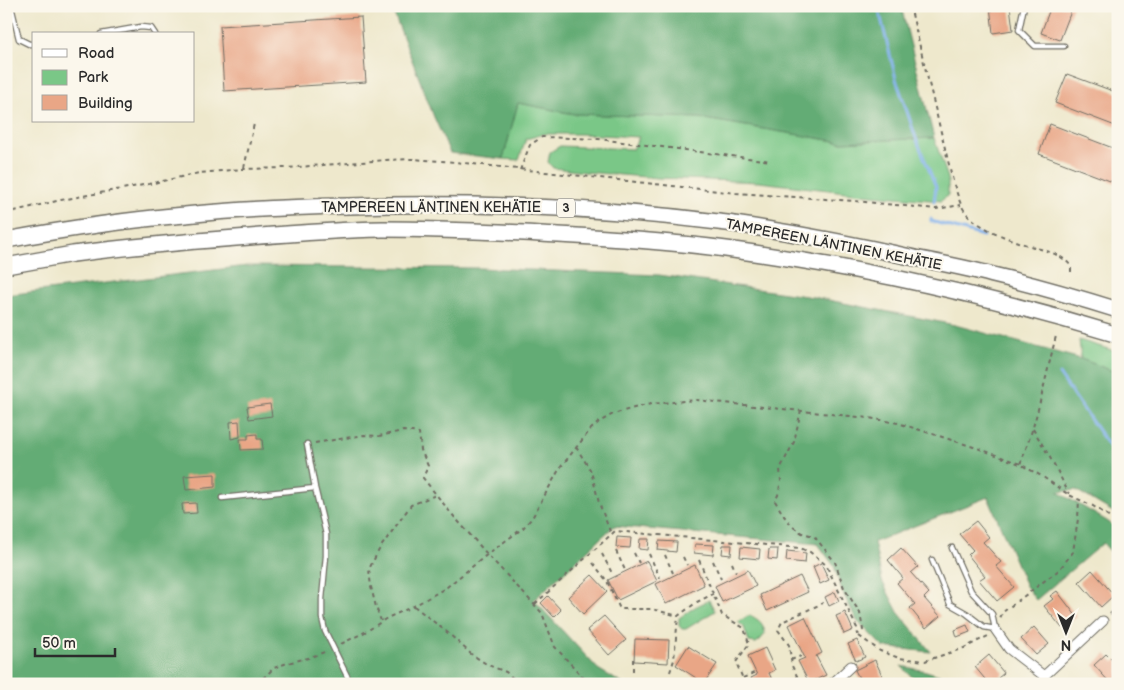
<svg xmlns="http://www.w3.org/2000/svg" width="1124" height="690" font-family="'Balsamiq Sans',sans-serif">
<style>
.green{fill:#7ac787;stroke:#527959}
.forest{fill:#63ac74;stroke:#476c50}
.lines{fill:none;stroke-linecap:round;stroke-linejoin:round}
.stream{stroke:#80b1ec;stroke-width:3}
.building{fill:#e9a686}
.service-casing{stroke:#6f6d63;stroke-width:7}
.minor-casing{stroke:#6f6d63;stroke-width:11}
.motorway-casing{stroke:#6f6d63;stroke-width:18}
.path{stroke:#6f6d63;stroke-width:2;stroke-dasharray:4 4;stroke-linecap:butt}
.service{stroke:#fff;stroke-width:4.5}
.minor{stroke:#fff;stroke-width:9}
.motorway{stroke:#fff;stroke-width:15}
.labels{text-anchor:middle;stroke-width:4.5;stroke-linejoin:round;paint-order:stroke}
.shield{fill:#fbf7ec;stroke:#696865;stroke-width:1}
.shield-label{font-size:12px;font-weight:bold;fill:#2b2b2b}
.street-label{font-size:14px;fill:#2b2b2b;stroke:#fbf7ec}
</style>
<rect width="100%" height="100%" fill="#fbf7ec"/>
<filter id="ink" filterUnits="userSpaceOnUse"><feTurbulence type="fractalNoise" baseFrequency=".02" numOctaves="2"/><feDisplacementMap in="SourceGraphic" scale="10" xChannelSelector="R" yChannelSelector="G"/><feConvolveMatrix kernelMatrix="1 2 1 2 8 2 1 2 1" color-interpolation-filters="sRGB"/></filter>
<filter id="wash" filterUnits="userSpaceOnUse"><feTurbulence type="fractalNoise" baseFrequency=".0096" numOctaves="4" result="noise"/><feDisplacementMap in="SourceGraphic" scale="20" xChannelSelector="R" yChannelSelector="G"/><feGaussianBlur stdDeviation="1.12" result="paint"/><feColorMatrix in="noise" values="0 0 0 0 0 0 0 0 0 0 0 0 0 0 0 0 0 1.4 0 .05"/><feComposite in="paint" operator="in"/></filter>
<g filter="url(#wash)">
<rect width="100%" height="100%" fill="#eee8cc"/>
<path class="green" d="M518 103 574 114 699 118 841 142 934 138 948 178V195L941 201 872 195 759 182 658 178 585 172 553 168 548 162 550 152 560 146 633 149 639 137 581 134H544L526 139 519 160 503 159Z
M1079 340 1118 352V373L1081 359Z
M709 600 715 611 686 629H682L679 626V618L695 607Z
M750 615C760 621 763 622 765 634L760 640 756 643 749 642 744 627 738 622Z"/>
<path class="forest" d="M391 6H901L934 138 841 142 699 118 574 114 518 103 503 159 450 153 434 117Z
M247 266 479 268 659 275 813 297 955 325 1081 359 1118 373V515L1076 490 1058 492 1107 521 1118 529V560L1103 543 1036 600 1026 586 988 497 874 542 882 581 898 612 931 652 883 647 857 621 842 591 834 566 818 544 614 526 534 600 598 669 623 684H6V295Z
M901 666 926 671 945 677 951 684H919Z"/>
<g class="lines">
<path class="stream" d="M878 6 896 79 916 138 936 187 934 202
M931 219V221L983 236
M1059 374 1118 459"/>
</g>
<g id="blocks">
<path class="building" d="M990 6H1010L1013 30 993 33Z
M1051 6H1073L1060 40 1041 33Z
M361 17 366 82 224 91 220 26Z
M1067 74 1118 93V127L1055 103Z
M1050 124 1118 150V184L1039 154Z
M270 404 272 416 249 419 247 407Z
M239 421 240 437 231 439 230 422Z
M257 434V439H262L263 449 241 450 240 439H248V435Z
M215 474V487L186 490 184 476Z
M196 503 197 513 183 514 182 504Z
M976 521 989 537 983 542 1001 562 996 566 1014 587 997 601 979 580 985 576 968 555 973 550 959 534Z
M617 537 631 538 630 548 616 547Z
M640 539H649L648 550 639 549Z
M659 541 677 542 676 552 658 550Z
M695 544 714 545 713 555 694 553Z
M723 545H732L731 555 722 554Z
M741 547 760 549 759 559 740 557Z
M901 548 918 567 911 573 929 593 924 598 940 616 926 628 910 608 915 604 897 583 903 578 888 560Z
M769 549H778L777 560 768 559Z
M787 551 806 553 805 563 786 561Z
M647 561 657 581 618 600 608 580Z
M821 563 829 580 820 584 813 567Z
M695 565 704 585 666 604 656 584Z
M748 570 756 586 722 602 715 586Z
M1092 570 1114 595 1101 607 1079 582Z
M592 575 607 591 583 614 568 597Z
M800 576 808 592 767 611 760 595Z
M1057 591 1077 617 1062 628 1044 606 1053 599 1050 596Z
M835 592 839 601 829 606 825 597Z
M548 596 561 610 554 617 541 603Z
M845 612 853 630 844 634 836 616Z
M604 616 626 640 609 655 587 630Z
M805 617 822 653 816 656 826 675 809 683 798 661 805 658 789 625Z
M967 625 970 632 957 637 955 630Z
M1034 627 1049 644 1036 655 1021 639Z
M635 639 669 640 668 663 634 661Z
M857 640 865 657 856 661 848 644Z
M688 646 717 664 704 683 676 665Z
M765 648 775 670 769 673 774 684H754L751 678 757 675 748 656Z
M1106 654 1114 662 1118 659V684H1111L1094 665Z
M989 655 1004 673 991 684H989L975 667Z
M875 660 886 684H862L855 670Z"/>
</g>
</g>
<g filter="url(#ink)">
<use href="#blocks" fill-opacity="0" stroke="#6f6d63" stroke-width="1"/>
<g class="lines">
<defs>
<path id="service" d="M11 6 19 39 29 44H34
M1024 6 1019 30 1035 46H1064
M101 34 141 27 151 28 155 34
M307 444 315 488 326 534V556L322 599V618L325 631 349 680 352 684
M222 498 315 488
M932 560 950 604 966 613 984 627 995 629 992 614 971 591 952 548"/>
<path id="minor" d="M995 629 1009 649 1044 676 1047 684
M1044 676 1103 621
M832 684 851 666"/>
<path id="motorway" d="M6 240C66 229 125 220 185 215 240 209 294 207 349 206 475 202 601 207 727 223 790 232 853 244 915 258 941 263 967 268 993 275 1035 285 1077 297 1118 310
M6 266C28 262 51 258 73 254 127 247 182 242 236 238 285 234 334 230 383 229 430 229 477 231 524 233 591 237 659 240 726 249 859 267 990 296 1118 335"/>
</defs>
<use href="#service" class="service-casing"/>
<use href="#minor" class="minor-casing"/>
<use href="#motorway" class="motorway-casing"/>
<path class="path" d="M910 6 954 185C958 195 960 206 967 214 981 230 1016 242 1037 248 1050 252 1062 255 1071 266V276
M244 168 254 124
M520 170 530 145 542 137 599 139 771 161
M6 213 61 200 149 184 199 173 243 169 286 168 386 160 412 159 455 162 736 193 855 201 936 209 961 205
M801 410 794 442 780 469 781 481 778 495 775 501 784 516 793 527 802 533 814 536 835 562 844 588 860 613 863 630 859 634
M1033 429 1055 466 1069 494
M315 443 364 435 379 436 403 431 419 433 421 450 428 466 423 478 450 512 487 554 542 613 555 647 581 675 593 684
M576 447 591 471 599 503 611 534
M1020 464C1037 423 1045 379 1056 336
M616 551 625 570
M634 553 639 563
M602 554 613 575
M649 554 660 578
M665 555 673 573
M683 557 687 565
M699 560 722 615 744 628 749 644 736 662 745 684
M713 561 721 579
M593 563 607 581 620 609H652L678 616
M732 563 736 572
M535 604 615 531 800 548 810 552 826 565 857 628 858 635
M414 606 448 633 471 654 488 665 506 672 519 684
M1110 614 1118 607
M1000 618 1003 612 1059 570 1073 552 1078 519 1079 499
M381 621 376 607 371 587 369 569 380 548 411 505 436 495
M859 636 880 651 899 658 925 661 964 648 988 636
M341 644 367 631 387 618 414 606 447 587 489 553 523 528 532 518 560 468 591 429 599 422 613 414 634 408 651 404 696 400 869 418 898 423 980 449 1020 464 1043 477 1069 495 1093 506 1118 522
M791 660 801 656
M633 671V656
M670 672 674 660 678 616 697 602 713 594
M743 678 754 673
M257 684 274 668 287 663 308 658 327 651
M577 684 581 675
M801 684 792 666 789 645 778 630 782 622 823 603"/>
<use href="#service" class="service"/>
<use href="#minor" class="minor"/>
<use href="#motorway" class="motorway"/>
</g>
</g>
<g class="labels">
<rect class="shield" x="557" y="198.5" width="18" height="19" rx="4"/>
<g class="shield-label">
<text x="566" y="212">3</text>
</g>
<g class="street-label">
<text x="431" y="212">TAMPEREEN LÄNTINEN KEHÄTIE</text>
<text transform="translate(834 244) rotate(11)" y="5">TAMPEREEN LÄNTINEN KEHÄTIE</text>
</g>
</g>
<rect width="1124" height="690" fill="none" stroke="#fbf7ec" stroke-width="25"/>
<rect x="32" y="32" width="162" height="90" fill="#fbf7ec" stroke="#a8a59f"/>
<rect x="42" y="49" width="25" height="8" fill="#ffffff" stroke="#a8a59f"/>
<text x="78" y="58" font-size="15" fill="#2b2b2b">Road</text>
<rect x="42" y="70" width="25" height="15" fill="#7ac787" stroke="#a8a59f"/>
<text x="78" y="82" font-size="15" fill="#2b2b2b">Park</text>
<rect x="42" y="95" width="25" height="15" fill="#e9a686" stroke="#a8a59f"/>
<text x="78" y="108" font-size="15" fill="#2b2b2b">Building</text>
<g transform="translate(1066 632) rotate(180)" stroke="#fbf7ec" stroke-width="4" paint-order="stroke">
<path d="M0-4L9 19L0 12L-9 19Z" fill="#2b2b2b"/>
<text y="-8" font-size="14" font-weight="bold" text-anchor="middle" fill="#2b2b2b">N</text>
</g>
<path d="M35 648v8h80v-8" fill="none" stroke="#2b2b2b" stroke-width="2.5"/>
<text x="42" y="648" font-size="15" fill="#2b2b2b" stroke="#fbf7ec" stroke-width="4" paint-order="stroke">50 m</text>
</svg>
